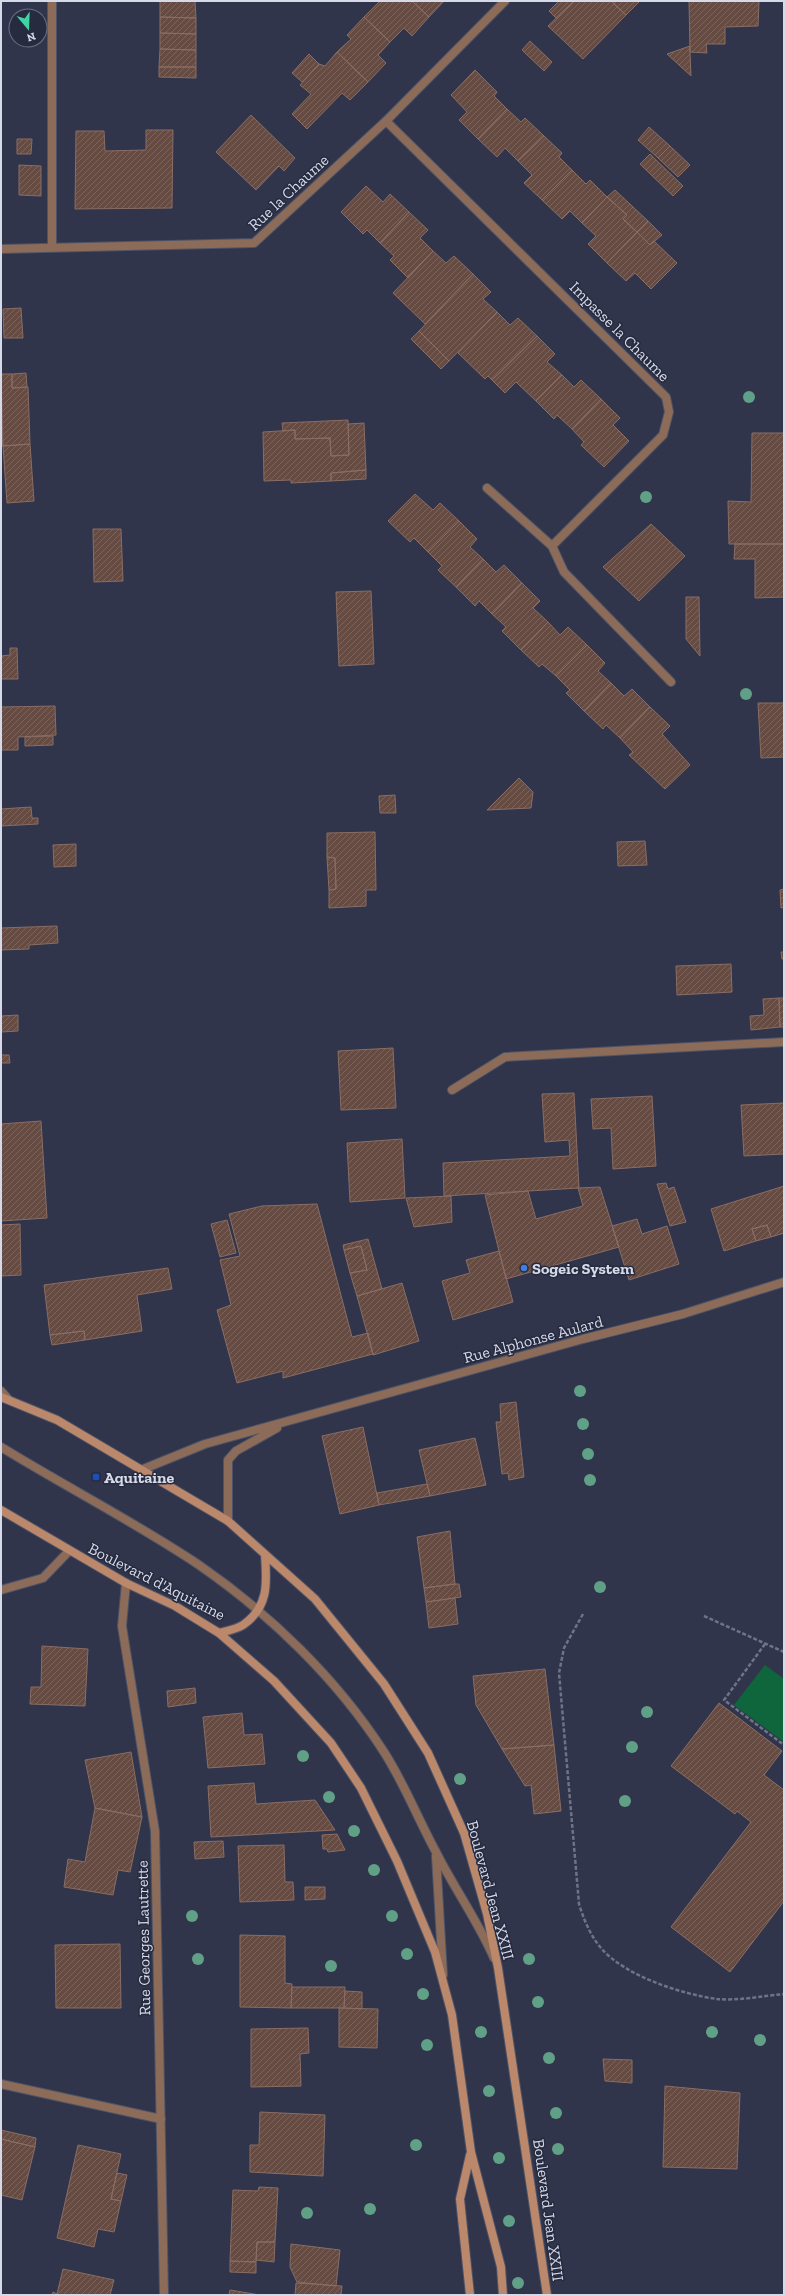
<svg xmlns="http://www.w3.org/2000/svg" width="785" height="2296" font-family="'Zilla Slab',serif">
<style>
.grass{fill:#0f663d}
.building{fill:url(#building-hatch);stroke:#8a6d64}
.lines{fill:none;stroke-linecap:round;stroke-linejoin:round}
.lane-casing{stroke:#4e5367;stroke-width:10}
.street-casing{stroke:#4e5367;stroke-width:10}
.secondary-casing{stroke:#4e5367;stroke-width:10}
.path{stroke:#6e7386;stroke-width:2.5;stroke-dasharray:4 2;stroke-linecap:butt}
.lane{stroke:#8c6c59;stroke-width:8}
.street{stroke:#8c6c59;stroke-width:8}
.secondary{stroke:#bb886b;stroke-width:8}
.tree{fill:#60a086}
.shop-dot{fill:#3f7fe0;stroke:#262b40;stroke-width:1.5}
.transit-dot{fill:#1a4fb4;stroke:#262b40;stroke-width:1.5}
.labels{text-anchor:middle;stroke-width:3;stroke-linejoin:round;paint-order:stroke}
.street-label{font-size:16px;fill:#d6dae8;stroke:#262b40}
.poi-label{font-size:16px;font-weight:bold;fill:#d6dae8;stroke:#262b40;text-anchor:start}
</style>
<defs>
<pattern id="building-hatch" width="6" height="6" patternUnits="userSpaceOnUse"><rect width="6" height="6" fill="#664b42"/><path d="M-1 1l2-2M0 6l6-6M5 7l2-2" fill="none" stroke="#7b645d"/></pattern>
</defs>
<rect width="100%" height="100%" fill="#30354b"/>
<path class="grass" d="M765 1665 784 1679V1742L734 1705Z"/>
<path class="building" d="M160 1H195L196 18 160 17Z
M380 1H412L429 17 412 36 404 28 390 42 364 17Z
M412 1H444L429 17Z
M559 1H574L556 18 549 11Z
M574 1H611L626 15 583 59 548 26Z
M611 1H640L626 15Z
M689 1H759L758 26 725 27V44H706L707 53 690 52Z
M160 17 196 18V34L160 33Z
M364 17 390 42 378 55 386 63 368 82 337 52 351 39 347 35Z
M160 33 196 34V50L160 49Z
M530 41 552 62 544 71 522 50Z
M690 46V52L691 76 667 54Z
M160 49 196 50V67H159Z
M337 52 368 82 350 100 342 93 307 129 292 114 311 94 300 85 319 64 325 66Z
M309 54 319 64 302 82 292 73Z
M159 67H196V78L159 77Z
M475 70 497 92 494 96 507 109 478 139 459 120 467 112 451 95Z
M507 109 521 122 525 118 544 136 518 161 505 148 497 157 478 139Z
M251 115 295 158 284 171 279 166 256 190 216 152Z
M649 127 670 146 658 158 638 140Z
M146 130H173L172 208 75 209 76 131H104L105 151 146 150Z
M544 136 562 153 559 157 572 170 542 200 524 183 532 175 518 161Z
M17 139H32L31 154H17Z
M670 146 690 165 678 177 658 158Z
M650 154 683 186 673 196 640 164Z
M19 165 41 166V196L19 195Z
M572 170 586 184 590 180 607 197 582 223 570 211 562 219 542 200Z
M366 186 383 202 390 194 409 212 380 243 367 230 363 234 341 212Z
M615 190 648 221 637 232 623 219 627 215 607 197Z
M607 197 627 215 623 219 637 232 607 263 588 244 596 236 582 223Z
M409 212 428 230 420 238 433 251 408 278 390 260 394 256 380 243Z
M648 221 662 235 650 245 637 232Z
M637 232 650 245 654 241 677 263 651 289 635 273 626 281 607 263Z
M433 251 446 263 454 256 473 274 425 324 393 293Z
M473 274 491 292 483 299 497 312 449 361 419 331Z
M21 308 23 338H4L3 309Z
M497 312 510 325 518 318 537 336 492 380 488 376 485 379 458 353Z
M419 331 449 361 441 369 411 339Z
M537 336 555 354 547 362 562 375 536 401 516 382 505 393 492 380Z
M26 373 27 387 12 388V374Z
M1 374H12V388L28 387 30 444 3 446Z
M562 375 574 387 581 380 601 399 572 429 557 415 554 419 536 401Z
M601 399 620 418 613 425 629 441 604 467 581 445 584 442 572 429Z
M348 420 349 455 331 456 330 438 295 439V430L283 431 282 423Z
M364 423 366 470 331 473V481L291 483V480L264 481 263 432 295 430V439L330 438 331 456 349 455 348 424Z
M1 425 3 446H1Z
M752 433H784V544H729L728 501 751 502Z
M30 444 34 501 7 503 3 446Z
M366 470V479L331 481V473Z
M415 494 433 510 440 503 459 521 428 552 414 538 410 542 388 521Z
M459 521 477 539 470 547 483 559 456 587 438 570 442 566 428 552Z
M651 524 685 556 639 601 603 567Z
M93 529H121L123 581 94 582Z
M735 544H784V597L755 598V559H734Z
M483 559 496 572 504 565 522 583 492 614 479 601 475 606 456 587Z
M522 583 540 601 533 608 548 622 521 650 502 631 506 627 492 614Z
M371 591 374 664 339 666 336 592Z
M686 597H699L700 656 686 639Z
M548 622 560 635 568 627 587 645 556 676 542 664 539 667 521 650Z
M587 645 605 663 598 671 611 683 584 711 566 693 570 690 556 676Z
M10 648H17L18 679H1V656L10 655Z
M611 683 624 696 632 689 650 707 620 738 606 725 603 729 584 711Z
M758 703H784V757L761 758Z
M55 706 56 735 18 737V750H1V707Z
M650 707 670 726 662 734 690 765 665 789 629 755 633 752 620 738Z
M53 736V745L25 746V737Z
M519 778 533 792 531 808 487 810Z
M395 795 396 813H380L379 796Z
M31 807 32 818H38V824L1 826V809Z
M375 832 376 890H366V906L329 908V890L336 889 335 858 327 857V833Z
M645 841 647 865 618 866 617 842Z
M76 844V866L54 867 53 845Z
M327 857 335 858 336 889 329 890Z
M784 889V907L781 908 780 890Z
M57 926 58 943 29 945V949L1 950V928Z
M781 952H784V959H782Z
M731 964 732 992 677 995 676 966Z
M779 998 780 1027 751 1030 750 1016 764 1015 763 999Z
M779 998H784V1027H780Z
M18 1015V1031L1 1032V1016Z
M393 1048 396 1108 341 1110 338 1051Z
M1 1055H9L10 1063H1Z
M574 1093 579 1188 444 1196 443 1163 570 1156 569 1140 545 1142 542 1094Z
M652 1096 656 1166 613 1169 611 1128 593 1129 591 1099Z
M784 1103V1154L744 1156 741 1105Z
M41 1121 47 1218 1 1221V1124Z
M402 1139 405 1198 350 1202 347 1143Z
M666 1183 668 1189 674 1187 686 1222 670 1226 657 1184Z
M784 1186V1233L771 1237 767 1225 752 1229 756 1241 724 1251 711 1209Z
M600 1187 619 1247 506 1279 485 1195 528 1191 536 1219 583 1206 578 1188Z
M451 1196 452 1222 414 1227 406 1198Z
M317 1204 352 1337 368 1333 373 1354 283 1378V1371L237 1383 217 1310 231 1305 220 1260 240 1256 229 1214 262 1206Z
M637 1219 642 1234 667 1226 679 1264 629 1280 612 1226Z
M227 1220 236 1253 220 1257 211 1224Z
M20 1224 21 1275 1 1276V1225Z
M767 1225 771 1237 756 1241 752 1229Z
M368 1239 382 1289 357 1296 350 1273 367 1270 361 1246 344 1250 343 1245Z
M361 1246 367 1270 350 1273 344 1250Z
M499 1251 513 1302 453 1320 442 1281 470 1273 466 1260Z
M168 1268 172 1289 137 1295 142 1331 85 1340 84 1331 50 1335 44 1285Z
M402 1283 419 1341 373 1355 357 1296Z
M84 1331 85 1340 52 1345 50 1335Z
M516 1402 524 1477 509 1480 508 1473 502 1474 496 1422H501L500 1404Z
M363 1427 379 1505 340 1514 322 1436Z
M475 1438 486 1485 430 1496 419 1450Z
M427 1484 430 1496 379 1505 377 1493Z
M450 1531 455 1584 424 1588 417 1537Z
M455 1584H459L461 1597 426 1602 424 1588Z
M455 1598 458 1624 429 1628 426 1602Z
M42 1646 88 1649 85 1706 30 1704 31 1687H41Z
M545 1669 554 1745 502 1749 476 1705 473 1676Z
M195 1688 196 1703 168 1707 167 1691Z
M719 1703 782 1751 764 1775 784 1790V1901L730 1972 671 1927 751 1822 737 1811 735 1814 671 1766Z
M242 1713 244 1735 262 1734 265 1764 208 1768 203 1717Z
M554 1745 561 1811 534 1814 531 1785 525 1786 502 1749Z
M131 1752 142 1817 95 1808 85 1760Z
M254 1783 256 1804 315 1800 335 1830 211 1837 208 1786Z
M95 1808 142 1817 130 1872 118 1870 113 1895 64 1887 68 1859 85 1862Z
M337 1834 345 1850 328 1852 327 1849H323L322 1835Z
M223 1841 224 1857 195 1859 194 1842Z
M284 1845 285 1882H293L294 1900 240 1902 238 1846Z
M305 1887H325V1899L305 1900Z
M240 1935 285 1936V1983L292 1984 291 2008 240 2007Z
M120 1944 121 2008H56L55 1945Z
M292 1987H345L344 2008H291Z
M345 1991 362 1992V2009L344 2008Z
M339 2008 378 2009 377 2048 339 2047Z
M308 2028 309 2053 300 2054 301 2086 251 2087V2029Z
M603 2059 632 2060V2083L605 2081Z
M665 2086 740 2093 737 2169 663 2167Z
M260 2112 325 2115 323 2176 250 2172V2145H259Z
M1 2130 36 2138 35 2147 1 2139Z
M1 2139 35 2147 22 2200 1 2195Z
M78 2145 121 2154 111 2199 121 2201 114 2232 98 2229 94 2247 57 2238Z
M117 2173 127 2175 121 2201 111 2199Z
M259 2187 278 2188 275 2242H257L256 2262 230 2261 233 2190 258 2191Z
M257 2242H275L274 2262 256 2260Z
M291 2244 340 2250 336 2286 297 2282 290 2267Z
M230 2261 256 2262V2273L230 2272Z
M63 2269 114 2280 110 2295H52L53 2292 57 2294Z
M296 2283 342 2286 341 2295H295Z
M230 2290 260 2295H229Z"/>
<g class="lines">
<defs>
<path id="lane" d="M52 247V1
M1 1447C66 1487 135 1522 199 1565 270 1614 337 1679 384 1752 404 1783 418 1819 436 1852 454 1888 478 1921 494 1958
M436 1856 443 1975
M1 2084 161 2119"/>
<path id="street" d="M386 121 666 397 669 412 663 435 552 546 564 572 671 682
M1 249 254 243 386 121 505 1
M487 488 552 546
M452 1090 505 1057 784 1042
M1 1391 8 1399
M141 1470 205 1444 583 1339 683 1314 784 1282
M228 1521V1460L236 1451 277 1428
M126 1583 122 1626 155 1831 164 2295
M1 1590 43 1578 69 1551"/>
<path id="secondary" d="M1 1397 57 1420 228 1521 315 1599 384 1684 428 1753 464 1833 487 1914 498 1968 547 2295
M1 1510 126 1583 175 1606 219 1633 274 1681 331 1743 361 1788 397 1861 435 1952 452 2015 471 2152 501 2267 503 2295
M219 1633C227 1631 237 1629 243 1625 269 1607 267 1583 265 1555
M470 2295 460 2199 470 2155"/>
</defs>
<use href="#lane" class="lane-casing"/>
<use href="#street" class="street-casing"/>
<use href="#secondary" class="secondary-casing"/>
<path class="path" d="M583 1614 564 1648 559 1673 579 1904C584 1920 590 1935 601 1948 625 1976 681 1994 717 1999 736 2001 764 1996 784 1994
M704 1616 784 1652
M765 1644 724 1700 784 1745"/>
<use href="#lane" class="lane"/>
<use href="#street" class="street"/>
<use href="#secondary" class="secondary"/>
</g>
<g class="tree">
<circle cx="749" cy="397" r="6"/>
<circle cx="646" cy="497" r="6"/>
<circle cx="746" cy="694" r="6"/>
<circle cx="580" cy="1391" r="6"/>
<circle cx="583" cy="1424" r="6"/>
<circle cx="588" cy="1454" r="6"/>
<circle cx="590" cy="1480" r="6"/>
<circle cx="600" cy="1587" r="6"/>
<circle cx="647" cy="1712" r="6"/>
<circle cx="632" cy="1747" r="6"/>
<circle cx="303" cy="1756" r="6"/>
<circle cx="460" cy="1779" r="6"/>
<circle cx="329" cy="1797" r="6"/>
<circle cx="625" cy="1801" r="6"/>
<circle cx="354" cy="1831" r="6"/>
<circle cx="374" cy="1870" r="6"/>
<circle cx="192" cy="1916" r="6"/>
<circle cx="392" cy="1916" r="6"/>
<circle cx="407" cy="1954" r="6"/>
<circle cx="198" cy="1959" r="6"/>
<circle cx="529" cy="1959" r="6"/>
<circle cx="331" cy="1966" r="6"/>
<circle cx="423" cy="1994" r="6"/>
<circle cx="538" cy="2002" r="6"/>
<circle cx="481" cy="2032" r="6"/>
<circle cx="712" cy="2032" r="6"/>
<circle cx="760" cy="2040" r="6"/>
<circle cx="427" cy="2045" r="6"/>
<circle cx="549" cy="2058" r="6"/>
<circle cx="489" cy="2091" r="6"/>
<circle cx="556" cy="2113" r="6"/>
<circle cx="416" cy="2145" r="6"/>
<circle cx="558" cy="2149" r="6"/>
<circle cx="499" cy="2158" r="6"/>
<circle cx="370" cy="2209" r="6"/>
<circle cx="307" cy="2213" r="6"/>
<circle cx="509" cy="2221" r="6"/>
<circle cx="518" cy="2283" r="6"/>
</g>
<circle class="shop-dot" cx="524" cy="1268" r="4"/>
<rect class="transit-dot" x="92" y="1473" width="8" height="8" rx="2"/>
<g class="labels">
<g class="street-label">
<text transform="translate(288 192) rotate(-43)" y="6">Rue la Chaume</text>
<text transform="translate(620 331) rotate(45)" y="6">Impasse la Chaume</text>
<text transform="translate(533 1339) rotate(-15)" y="6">Rue Alphonse Aulard</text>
<text transform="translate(157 1581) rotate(27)" y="6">Boulevard d'Aquitaine</text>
<text transform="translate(491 1890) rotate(75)" y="6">Boulevard Jean XXIII</text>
<text transform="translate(143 1938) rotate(-91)" y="6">Rue Georges Lautrette</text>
<text transform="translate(549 2210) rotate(82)" y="6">Boulevard Jean XXIII</text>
</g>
<g class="poi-label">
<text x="532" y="1274">Sogeic System</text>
<text x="104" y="1483">Aquitaine</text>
</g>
</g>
<rect width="785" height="2296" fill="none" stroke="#d6dae8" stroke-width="4"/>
<g transform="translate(28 28) rotate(161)"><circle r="19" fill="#262b40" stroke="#6c7183"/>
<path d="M0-3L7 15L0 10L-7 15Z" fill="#3fd4a2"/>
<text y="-6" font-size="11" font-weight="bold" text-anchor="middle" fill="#d6dae8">N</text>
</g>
</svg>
